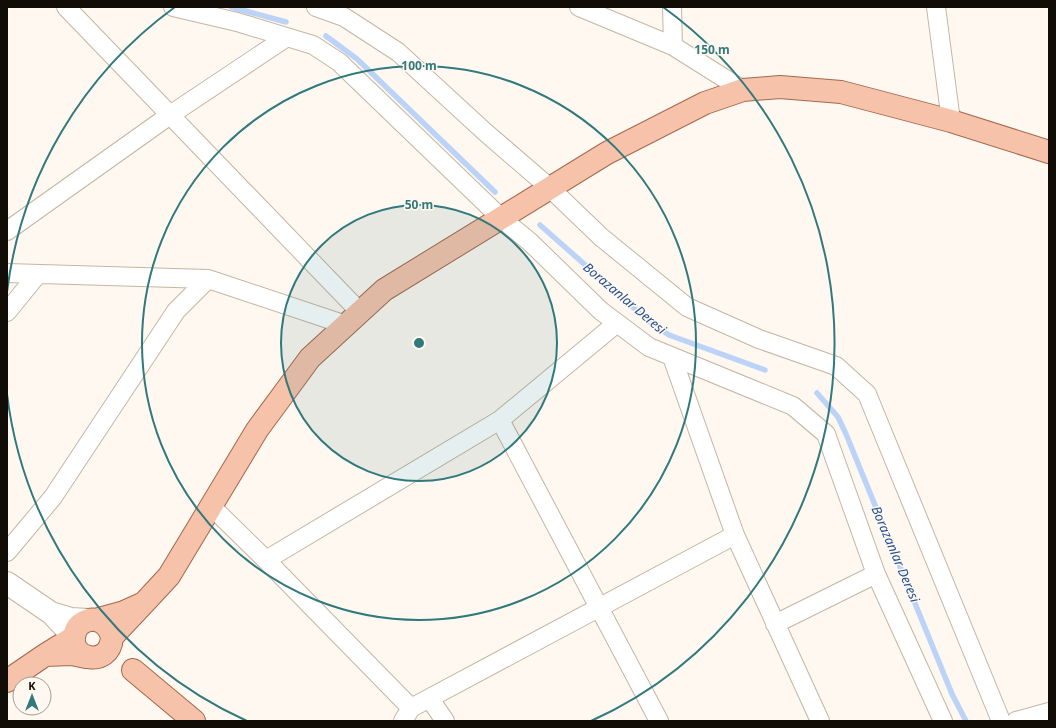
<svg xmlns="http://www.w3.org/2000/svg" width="1056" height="728" font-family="'Noto Sans',sans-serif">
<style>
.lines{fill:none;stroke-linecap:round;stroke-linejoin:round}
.stream{stroke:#bbd3f6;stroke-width:5.5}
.street-casing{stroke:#c5b5a2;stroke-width:20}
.secondary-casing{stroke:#c5b5a2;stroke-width:24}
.primary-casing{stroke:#a3684c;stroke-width:24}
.street{stroke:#fff;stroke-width:18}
.secondary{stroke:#fff;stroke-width:22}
.primary{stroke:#f7c2aa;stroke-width:22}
.ring{fill:none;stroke:#30797c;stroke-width:2}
.labels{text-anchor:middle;stroke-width:3;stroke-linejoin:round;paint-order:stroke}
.water-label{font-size:13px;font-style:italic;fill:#215094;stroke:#fff8f0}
.centre{fill:#30797c;stroke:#fff8f0;stroke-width:2}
.ring-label{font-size:12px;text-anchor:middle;font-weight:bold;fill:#30797c;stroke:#fff8f0;stroke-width:3;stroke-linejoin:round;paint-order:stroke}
</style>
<rect width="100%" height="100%" fill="#fff8f0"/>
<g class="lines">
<path class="stream" d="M231 7 286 22
M326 36 357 59 495 192
M540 225 652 324 669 335 765 370
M817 393 838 417 846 434 952 694 966 721"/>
<defs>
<path id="street" d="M66 7 360 312
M173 7 237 22 313 45 339 62 501 218 530 242 601 311 649 347 793 406 826 434 876 574 943 721
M316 7 344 17 398 52 485 132 550 188 601 237 687 307 759 339 836 366 867 394 1001 721
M579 7 673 46 743 90
M672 7 673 46
M936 7 951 121
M7 231 170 115 287 37
M7 273 208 279
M7 312 37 275
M672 357 735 535 820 721
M500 420 659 721
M212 507 266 560 500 420 617 323
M7 552 53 497 176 311 208 279 346 325
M266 560 411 708
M775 624 876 574
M430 699 445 721
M403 721 411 708 735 535
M1016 721 1049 712"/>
<path id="secondary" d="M7 583 51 613
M74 637 51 613 71 619 89 620"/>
<path id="primary" d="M144 603 169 576 257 430 310 358 384 290 607 153 705 103 743 90 780 87 841 92 951 121 1049 152
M95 620 124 612 144 603 112 637C110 670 66 659 75 633 76 628 80 624 84 622 97 615 109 625 112 637
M74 637 45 655 72 654 86 657
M133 670 194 721
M7 681 45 655"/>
</defs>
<use href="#street" class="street-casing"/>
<use href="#secondary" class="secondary-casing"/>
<use href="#primary" class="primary-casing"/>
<use href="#street" class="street"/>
<use href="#secondary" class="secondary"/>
<use href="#primary" class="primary"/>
</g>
<circle cx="419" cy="343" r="138" fill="#30797c" fill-opacity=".12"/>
<g class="ring">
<circle cx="419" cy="343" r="138"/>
<circle cx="419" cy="343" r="277"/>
<path d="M247 721A415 415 0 0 1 7 394M7 292A415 415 0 0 1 175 7M663 7A415 415 0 0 1 591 721"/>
</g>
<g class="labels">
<g class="water-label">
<text transform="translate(625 298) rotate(40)" y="5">Borazanlar Deresi</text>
<text transform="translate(896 554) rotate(67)" y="5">Borazanlar Deresi</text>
</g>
</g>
<circle cx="419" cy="343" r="6" class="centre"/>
<g class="ring-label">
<text x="712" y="54">150 m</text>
<text x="419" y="70">100 m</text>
<text x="419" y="209">50 m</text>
</g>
<rect width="1056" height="728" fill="none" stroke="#110c06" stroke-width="16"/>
<g transform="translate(32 696)"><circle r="19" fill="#fff8f0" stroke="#a09a92"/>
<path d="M0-3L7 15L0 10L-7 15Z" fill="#30797c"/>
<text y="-6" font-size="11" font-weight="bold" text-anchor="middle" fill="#110c06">K</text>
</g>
</svg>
